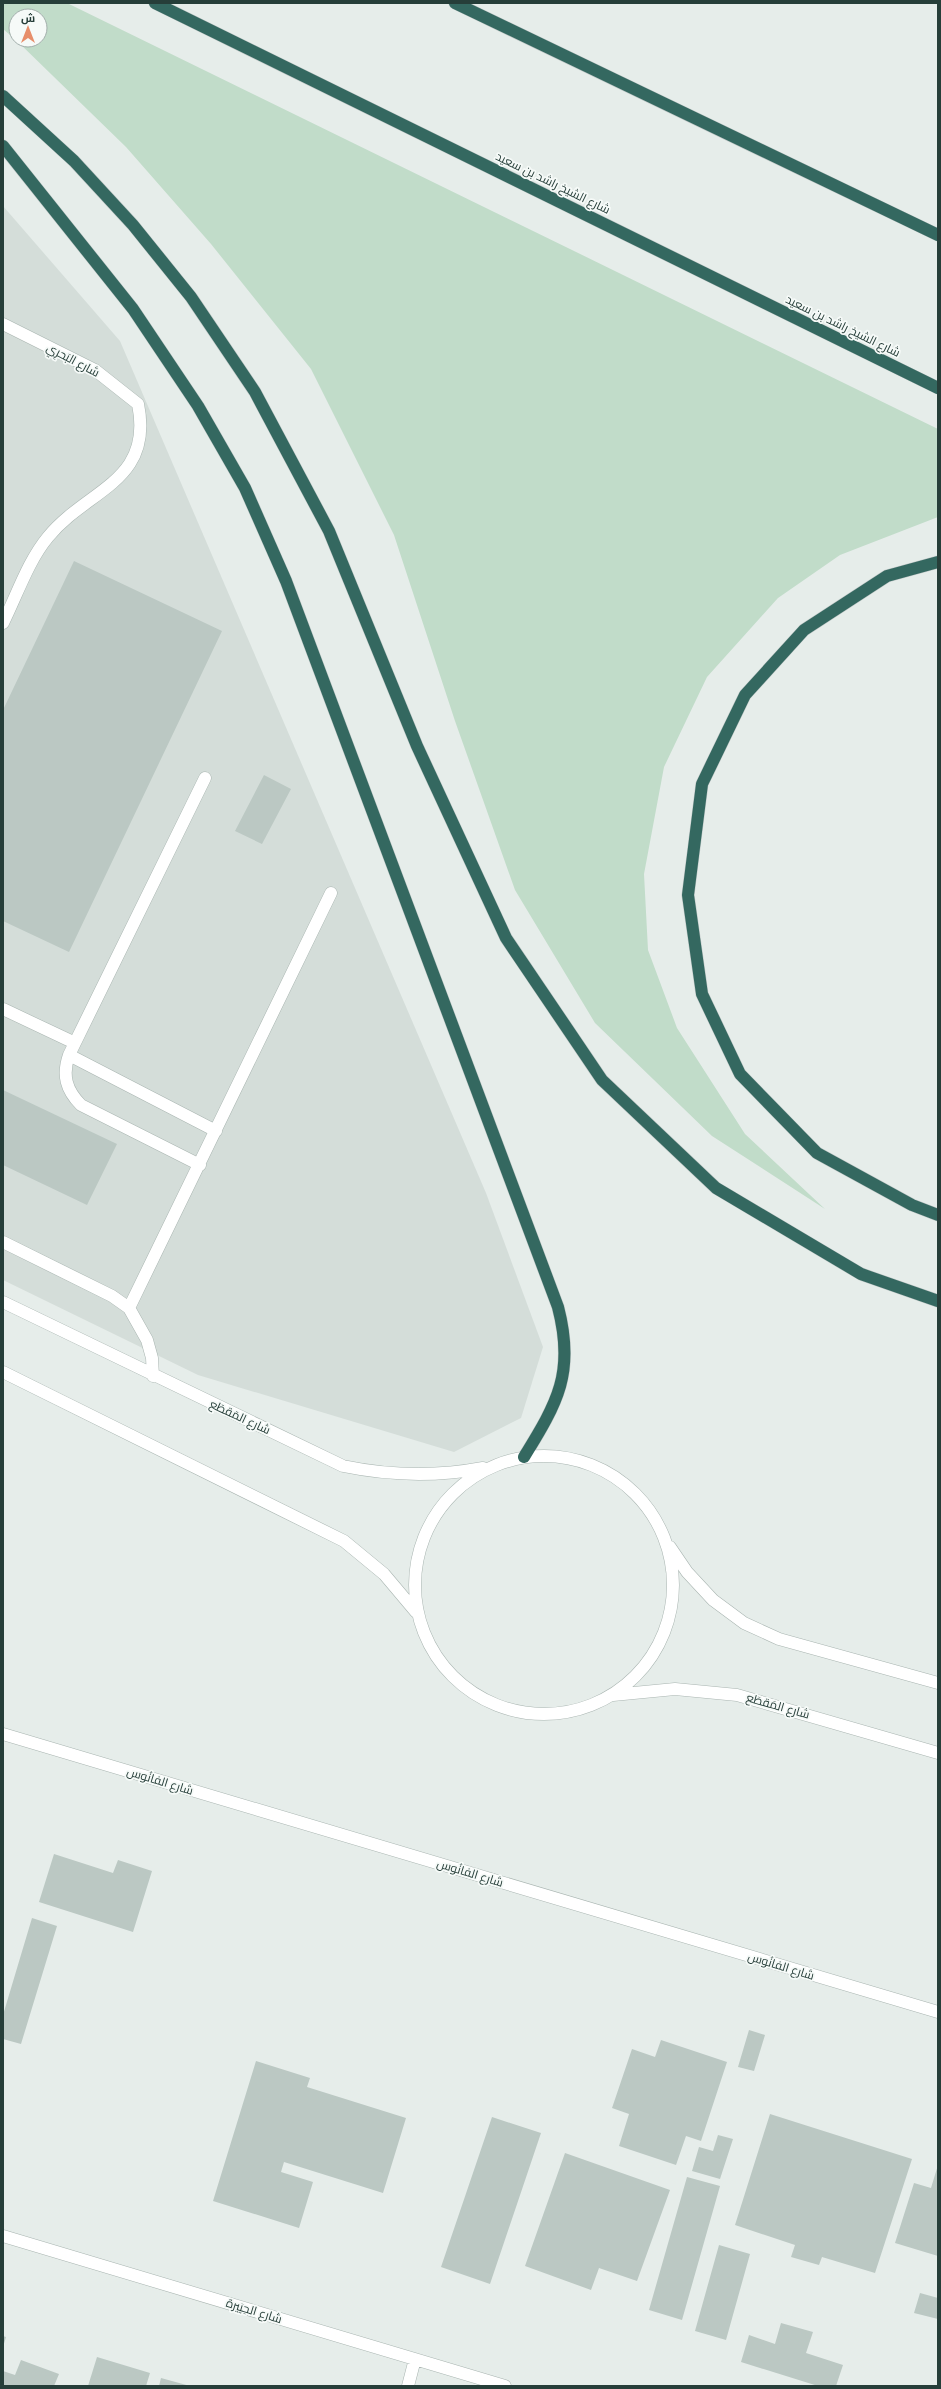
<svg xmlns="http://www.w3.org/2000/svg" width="941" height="2389" font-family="Montserrat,Cairo,sans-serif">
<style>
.built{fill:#d4ddd9}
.green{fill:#c1dcc9}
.building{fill:#bbc8c3}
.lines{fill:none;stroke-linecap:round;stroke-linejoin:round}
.minor-casing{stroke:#a9b5b1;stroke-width:13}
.highway-casing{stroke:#c2c9c8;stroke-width:13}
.minor{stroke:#fff;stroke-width:12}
.highway{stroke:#346860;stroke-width:12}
.labels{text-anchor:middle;stroke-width:3.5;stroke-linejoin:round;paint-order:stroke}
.street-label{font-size:12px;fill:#263e39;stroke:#f6faf8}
</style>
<rect width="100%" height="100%" fill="#e6edea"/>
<path class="built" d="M3 206 120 341 486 1193 543 1347 521 1418 454 1452 198 1375 3 1280Z"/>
<path class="green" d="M3 3H67L938 429V517L840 555 778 598 707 677 664 767 644 874 648 950 677 1028 745 1134 825 1209 712 1136 595 1023 515 890 455 721 394 535 311 369 211 244 126 147 16 40H40V16H16V40L3 29Z"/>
<path class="building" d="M74 561 222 631 69 952 3 921V710Z
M264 775 291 789 262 844 235 831Z
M3 1090 117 1144 87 1205 3 1165Z
M54 1854 113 1873 118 1860 152 1871 133 1932 39 1902Z
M32 1918 57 1926 21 2044 3 2039V2015Z
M749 2030 765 2035 754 2071 738 2067Z
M661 2040 727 2062 701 2141 686 2136 676 2165 619 2146 629 2114 612 2108 632 2049 655 2057Z
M256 2061 310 2078 307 2087 406 2118 383 2193 284 2162 281 2172 313 2182 299 2228 213 2201Z
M770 2114 912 2159 875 2273 822 2257 819 2265 791 2257 795 2245 735 2225Z
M492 2117 541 2133 490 2284 441 2267Z
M718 2135 733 2139 720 2179 692 2171 699 2147 713 2151Z
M565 2153 670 2190 637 2281 599 2268 591 2290 525 2266Z
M938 2165V2256L895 2243 914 2183 931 2188Z
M687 2177 720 2186 682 2320 649 2310Z
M719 2245 750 2254 726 2340 695 2331Z
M920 2293 938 2298V2319L914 2313Z
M781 2323 813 2332 806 2353 843 2365 836 2386H818L741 2362 749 2335 775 2344Z
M3 2336 6 2337 3 2347Z
M97 2357 150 2373 146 2386H88Z
M21 2360 59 2374 54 2386H3V2371L15 2375Z
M161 2378 190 2386H159Z"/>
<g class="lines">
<defs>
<path id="minor" d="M3 324 95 370 138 404C154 482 87 489 48 537 28 561 17 595 3 623
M3 1009 75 1043
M69 1055 216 1131
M200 1165 81 1105C66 1090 62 1075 69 1055L205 778
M3 1242 112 1296 129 1308 147 1340 152 1358 153 1376
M3 1302 343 1466C391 1476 435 1477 483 1468
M129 1308 331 893
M3 1372 344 1541 384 1574 416 1612
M415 1585a129 129 0 1 1 258 0a129 129 0 1 1-258 0Z
M670 1547 687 1572 713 1600 744 1623 779 1639 938 1683
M613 1695 675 1689 737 1695 938 1753
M3 1734 938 2012
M3 2236 505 2386
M408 2386 415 2359"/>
<path id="highway" d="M155 3 938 388
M455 3 938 235
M3 96 74 161 133 225 191 297 255 392 329 531 417 746 506 938 602 1080 716 1188 861 1274 938 1301
M3 146 133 309 198 406 245 488 286 581 558 1307C575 1372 558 1402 524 1457
M938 562 887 576 804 630 745 695 702 784 688 895 702 994 740 1074 817 1153 912 1205 938 1215"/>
</defs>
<use href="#minor" class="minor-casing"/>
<use href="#highway" class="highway-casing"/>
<use href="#minor" class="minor"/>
<use href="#highway" class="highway"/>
</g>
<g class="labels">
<g class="street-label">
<text transform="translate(553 183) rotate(26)" y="4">شارع الشيخ راشد بن سعيد</text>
<text transform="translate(843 326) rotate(26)" y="4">شارع الشيخ راشد بن سعيد</text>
<text transform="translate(73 360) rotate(28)" y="4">شارع البَحرِي</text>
<text transform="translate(240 1417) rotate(25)" y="4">شارع المَقطَع</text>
<text transform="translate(778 1706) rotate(16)" y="4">شارع المَقطَع</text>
<text transform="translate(160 1781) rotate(17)" y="4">شارع الفانُوس</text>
<text transform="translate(470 1873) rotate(17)" y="4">شارع الفانُوس</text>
<text transform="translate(781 1966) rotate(17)" y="4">شارع الفانُوس</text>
<text transform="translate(254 2311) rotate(17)" y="4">شارع الحِيَيرة</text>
</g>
</g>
<rect width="941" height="2389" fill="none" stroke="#263e39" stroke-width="8"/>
<g transform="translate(28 28)"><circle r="19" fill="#f6faf8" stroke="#a3afac"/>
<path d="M0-3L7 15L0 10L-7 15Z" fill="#e78e6a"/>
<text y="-6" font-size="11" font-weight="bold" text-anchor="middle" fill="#263e39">ش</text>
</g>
</svg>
